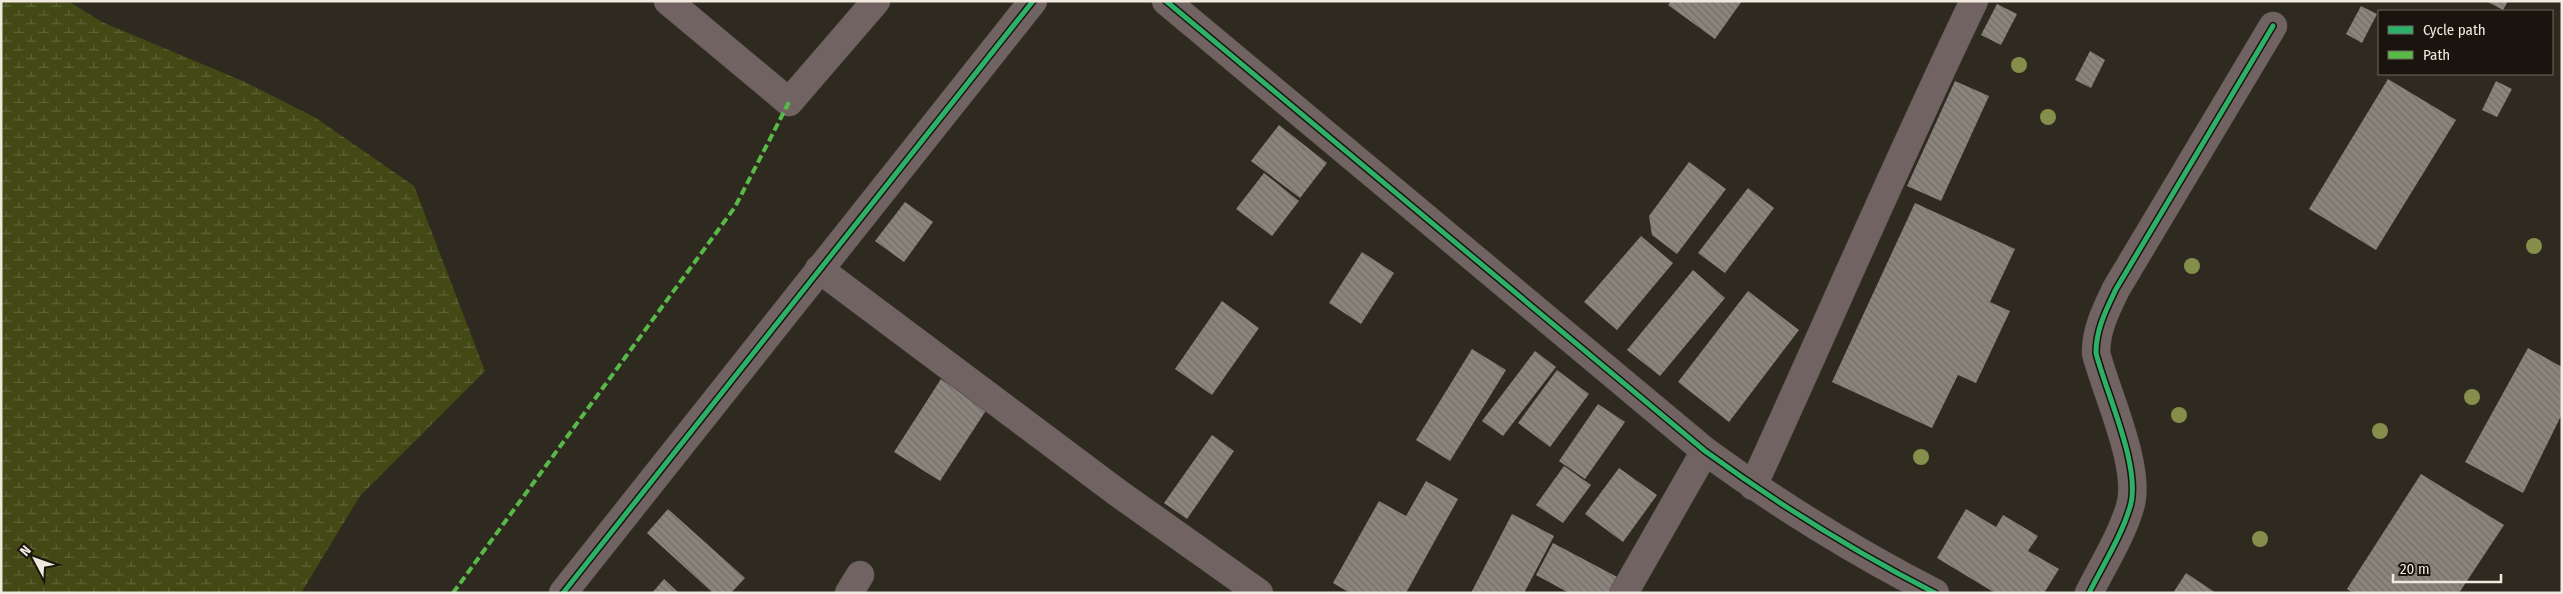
<svg xmlns="http://www.w3.org/2000/svg" width="2563" height="594" viewBox="0 0 2563 594" font-family="'Fira Sans Condensed',sans-serif">
<style>
.wetland{fill:url(#wetland-marsh)}
.building{fill:url(#building-back-hatch)}
.lines{fill:none;stroke-linecap:round;stroke-linejoin:round}
.street-casing{stroke:#4c4840;stroke-width:29}
.street{stroke:#726363;stroke-width:28}
.quiet{stroke:#58b947;stroke-width:4;stroke-dasharray:8 4;stroke-linecap:butt}
.cycleway-casing{stroke:#19140d;stroke-width:8}
.cycleway{stroke:#2db169;stroke-width:5}
.tree{fill:#858e4b}
</style>
<defs>
<pattern id="wetland-marsh" width="20" height="14" patternUnits="userSpaceOnUse" patternTransform="scale(1.25)"><rect width="20" height="14" fill="#424915"/><path d="M1 5h8M5 5V1M11 12h8M15 12V8" fill="none" stroke="#5e6337"/></pattern>
<pattern id="building-back-hatch" width="6" height="6" patternUnits="userSpaceOnUse" patternTransform="scale(1.25)"><rect width="6" height="6" fill="#8a847c"/><path d="M-1 5l2 2M0 0l6 6M5-1l2 2" fill="none" stroke="#736e68"/></pattern>
</defs>
<rect width="100%" height="100%" fill="#2f2a20"/>
<!-- wetland -->
<polygon class="wetland" points="1,1 68,1 102,22 245,82 316,118 414,186 485,371 360,496 301,593 1,593"/>
<!-- building -->
<g class="building">
<polygon points="1671,1 1742,1 1715,39 1668,5"/>
<polygon points="2486,1 2508,1 2503,10"/>
<polygon points="1997,4 2017,14 2001,45 1981,35"/>
<polygon points="2361,6 2377,14 2362,43 2346,34"/>
<polygon points="2090,51 2105,60 2091,88 2075,80"/>
<polygon points="2388,79 2456,120 2376,250 2309,209"/>
<polygon points="1955,81 1989,96 1941,201 1907,186"/>
<polygon points="2496,81 2512,89 2497,117 2482,110"/>
<polygon points="1279,125 1327,163 1300,198 1251,161"/>
<polygon points="1689,162 1726,189 1677,254 1652,235 1649,216"/>
<polygon points="1264,173 1299,201 1272,236 1236,209"/>
<polygon points="1748,188 1774,208 1725,273 1698,253"/>
<polygon points="905,202 933,222 904,262 875,241"/>
<polygon points="1915,203 2015,249 1990,302 2010,311 1976,383 1958,375 1932,428 1832,382"/>
<polygon points="1641,236 1673,263 1617,330 1584,302"/>
<polygon points="1362,252 1394,273 1361,324 1329,303"/>
<polygon points="1693,270 1725,298 1660,376 1627,350"/>
<polygon points="1748,291 1799,330 1729,422 1678,382"/>
<polygon points="1222,301 1259,328 1212,395 1175,369"/>
<polygon points="2528,348 2562,367 2562,414 2523,493 2465,462"/>
<polygon points="1472,349 1506,370 1450,461 1416,440"/>
<polygon points="1535,351 1556,367 1503,436 1482,421"/>
<polygon points="1557,370 1589,394 1550,447 1518,423"/>
<polygon points="941,379 987,409 940,481 894,452"/>
<polygon points="1598,404 1625,422 1585,479 1559,461"/>
<polygon points="1212,435 1234,451 1187,519 1164,503"/>
<polygon points="1564,466 1591,485 1563,523 1536,505"/>
<polygon points="1619,468 1657,495 1623,542 1585,514"/>
<polygon points="2421,474 2504,525 2459,593 2353,593 2347,589"/>
<polygon points="1426,481 1458,499 1406,593 1350,593 1333,583 1379,501 1406,516"/>
<polygon points="668,509 745,578 731,593 713,593 647,533"/>
<polygon points="1966,509 1996,527 2003,515 2038,536 2028,551 2059,569 2044,593 1995,593 1937,558"/>
<polygon points="1512,514 1554,536 1524,593 1471,593"/>
<polygon points="1553,543 1621,579 1613,593 1569,593 1536,575"/>
<polygon points="2186,573 2216,593 2173,593"/>
<polygon points="664,579 679,593 652,593"/>
</g>
<g class="lines">
<!-- street casing -->
<g class="street-casing">
<g id="street">
<polyline points="668,1 789,102 876,1"/>
<path d="M1166 1 1705 451C1778 504 1855 552 1935 593"/>
<polyline points="819,269 1118,493 1259,593"/>
<path d="M1753 486C1827 325 1897 161 1974 1"/>
<polyline points="563,593 1033,1"/>
<polyline points="849,593 860,575"/>
<polyline points="1624,593 1705,451"/>
<path d="M2089 593C2103 565 2121 537 2130 507 2142 468 2106 393 2096 353 2096 329 2106 310 2116 289L2273 26"/>
</g>
</g>
<!-- street -->
<use href="#street" class="street"/>
<!-- quiet -->
<polyline class="quiet" points="453,593 735,207 789,102"/>
<!-- cycleway casing -->
<g class="cycleway-casing">
<g id="cycleway">
<path d="M1166 1 1705 451C1778 504 1855 552 1935 593"/>
<polyline points="563,593 1033,1"/>
<path d="M2089 593C2103 565 2121 537 2130 507 2142 468 2106 393 2096 353 2096 329 2106 310 2116 289L2273 26"/>
</g>
</g>
<!-- cycleway -->
<use href="#cycleway" class="cycleway"/>
</g>
<!-- trees -->
<g class="tree">
<circle cx="2019" cy="65" r="8"/>
<circle cx="2048" cy="117" r="8"/>
<circle cx="2534" cy="246" r="8"/>
<circle cx="2192" cy="266" r="8"/>
<circle cx="2472" cy="397" r="8"/>
<circle cx="2179" cy="415" r="8"/>
<circle cx="2380" cy="431" r="8"/>
<circle cx="1921" cy="457" r="8"/>
<circle cx="2260" cy="539" r="8"/>
</g>
<!-- border -->
<rect width="2563" height="594" fill="none" stroke="#efe9de" stroke-width="5"/>
<!-- legend -->
<rect x="2378" y="10" width="175" height="65" fill="#19140d" stroke="#6f6961"/>
<rect x="2388" y="26" width="25" height="8" fill="#2db169" stroke="#6f6961"/>
<text x="2423" y="35" font-size="15" fill="#efe9de">Cycle path</text>
<rect x="2388" y="51" width="25" height="8" fill="#58b947" stroke="#6f6961"/>
<text x="2423" y="60" font-size="15" fill="#efe9de">Path</text>
<!-- north arrow -->
<g transform="translate(35 559) rotate(311)" stroke="#19140d" stroke-width="4" paint-order="stroke">
<path d="M0-4L9 19L0 12L-9 19Z" fill="#efe9de"/>
<text y="-8" font-size="14" font-weight="bold" text-anchor="middle" fill="#efe9de">N</text>
</g>
<!-- scale -->
<path d="M2393 574v8h108v-8" fill="none" stroke="#efe9de" stroke-width="2.5"/>
<text x="2400" y="574" font-size="15" fill="#efe9de" stroke="#19140d" stroke-width="4" paint-order="stroke">20 m</text>
</svg>
